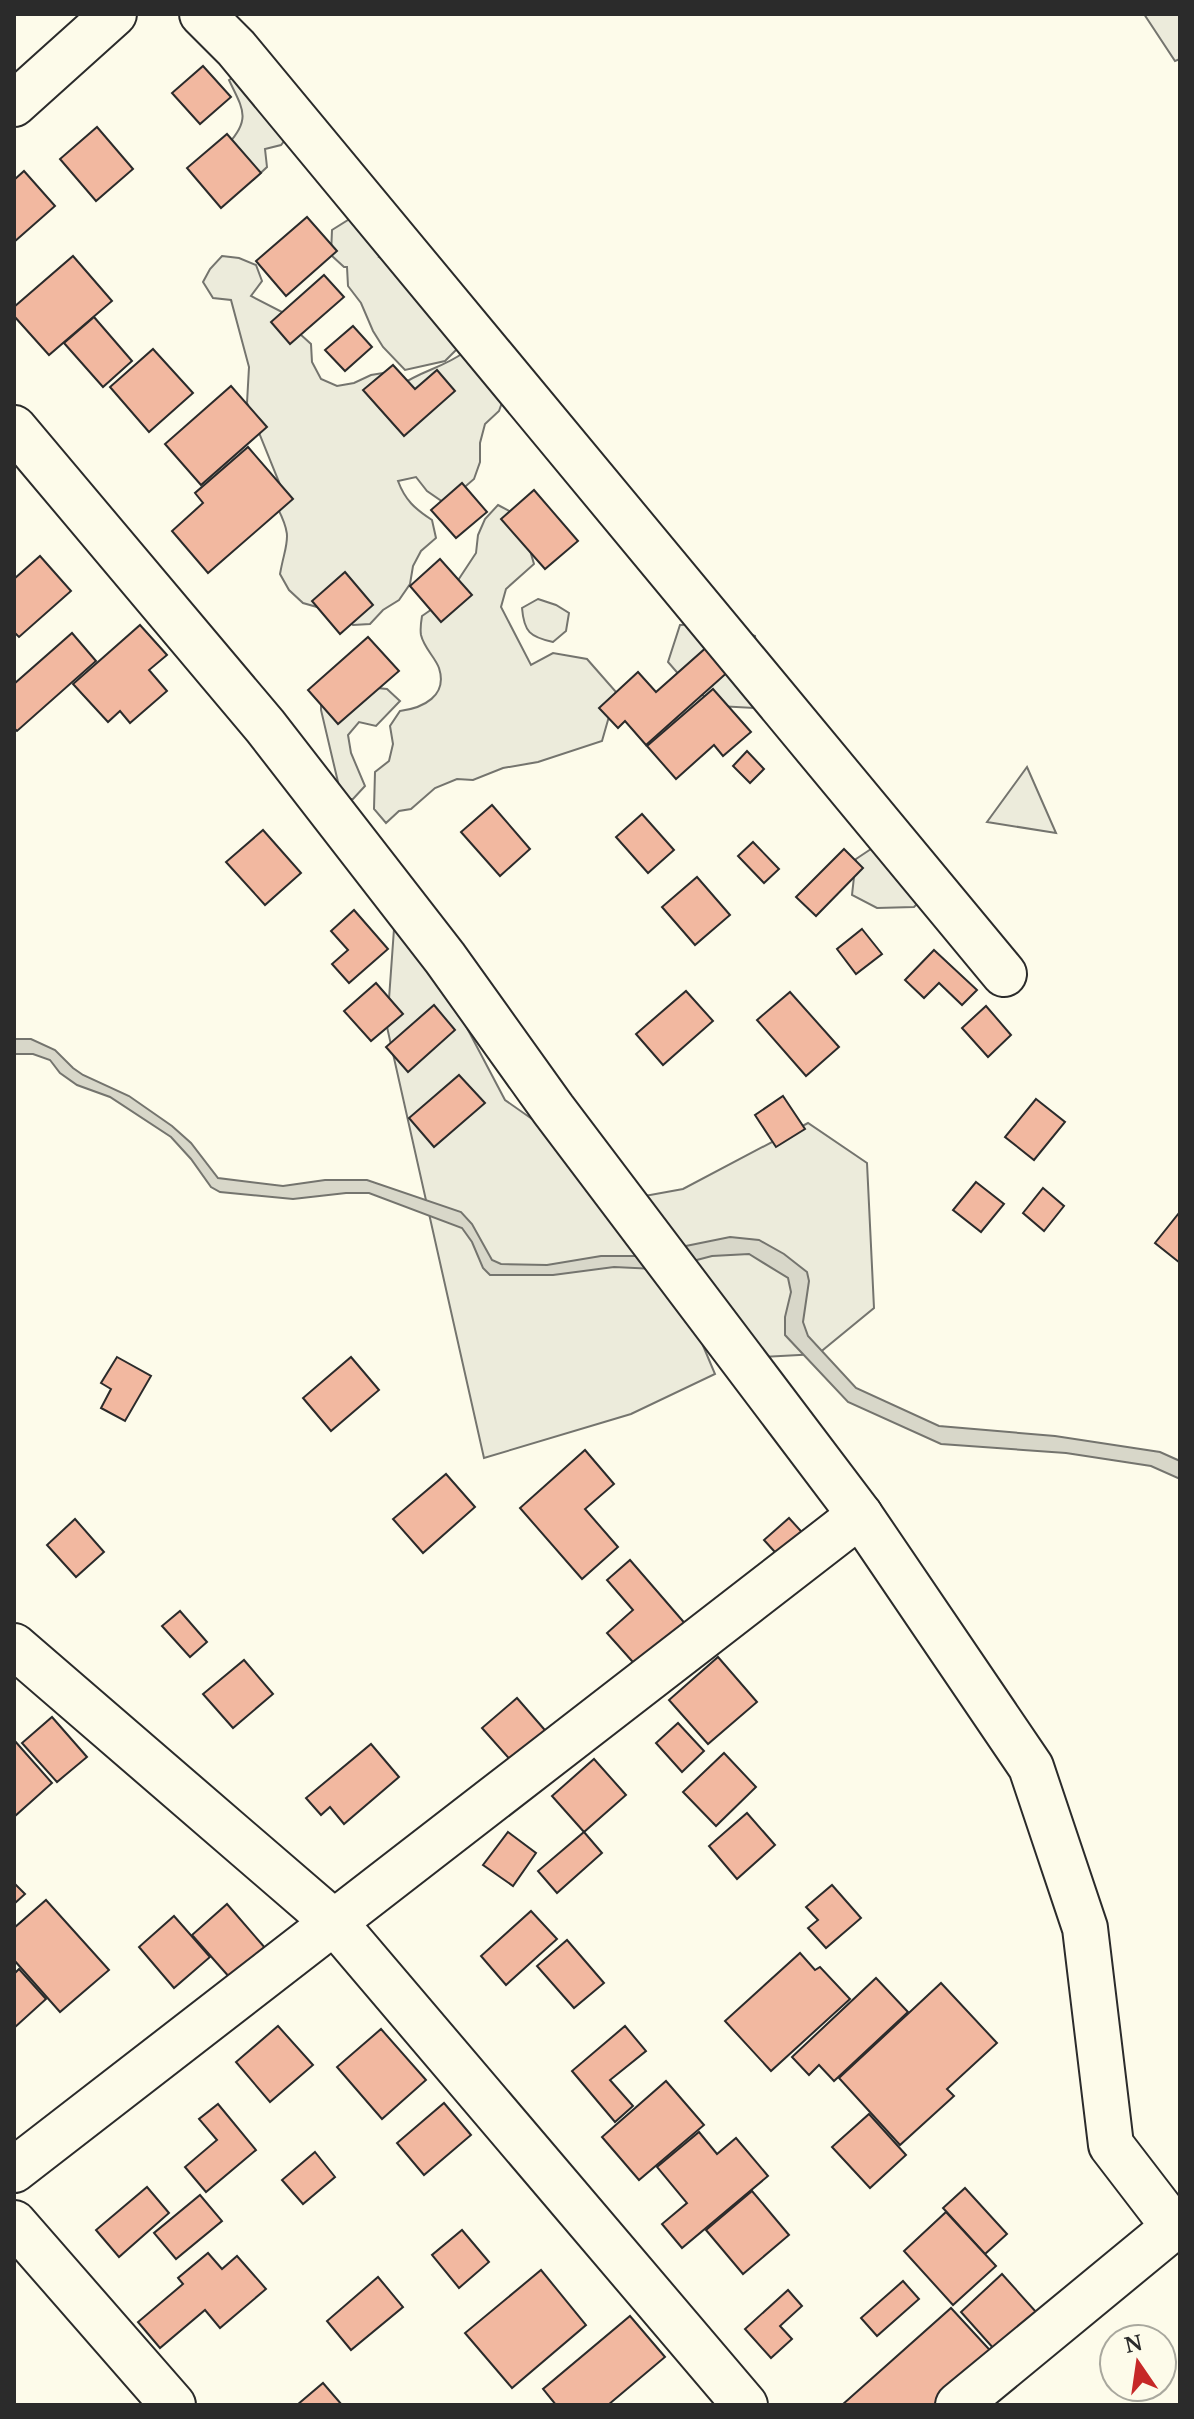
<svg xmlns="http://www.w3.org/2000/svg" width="1194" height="2419" viewBox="0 0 1194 2419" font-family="'Noto Serif',serif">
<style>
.green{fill:#ecebdb;stroke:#74746e;stroke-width:2}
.water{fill:#d8d7c9;stroke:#74746e;stroke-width:2}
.building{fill:#f2b8a0;stroke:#2b2b2b;stroke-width:2}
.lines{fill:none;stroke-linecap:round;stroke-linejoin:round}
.minor-casing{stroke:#2b2b2b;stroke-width:48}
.minor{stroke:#fdfbea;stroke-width:44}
</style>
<rect width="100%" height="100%" fill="#fdfbea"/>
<!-- green -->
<g class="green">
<polygon points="1144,14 1180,14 1180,59 1175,61"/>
<path d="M244 70 292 131 281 145 265 149 267 167 253 180 235 176 228 144C252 118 242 108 229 80Z"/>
<polygon points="348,220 367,220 390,244 379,257 417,276 472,334 445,361 405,370 383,347 373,331 361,303 348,286 347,267 344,267 331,255 332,230"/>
<path d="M222 256 239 258 256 265 262 281 251 296 284 313 289 324 311 344 312 362 321 379 337 386 354 383 371 375 389 372 401 385C421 371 444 367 463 353L505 394 499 411 485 424 480 443V462L474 479 459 492 443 502 427 491 416 477 398 481C405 500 415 509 432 520L436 538 421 551 413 566 410 584 399 600 383 610 370 624 353 625 338 613 303 603 289 590 280 574C286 540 294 539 276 505L281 487 247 403 249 367 231 300 213 298 203 282 210 269Z"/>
<path d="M498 505 513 513 529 547 534 564 506 589 501 607 531 665 553 653 587 659 616 692 602 741 538 762 503 768 473 780 457 779 435 788 411 809 399 811 386 823 374 809 375 772 389 761 393 744 390 726 400 711C423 708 448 696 439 668 435 657 424 648 421 635 420 629 421 622 422 616L445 600 476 553 478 535 485 519Z"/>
<path d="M538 599 556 605 569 613 566 631 553 642C530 637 524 632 522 608Z"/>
<polygon points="718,623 755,636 759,672 754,708 718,706 688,685 668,662 680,625"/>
<polygon points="367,687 387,689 400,701 376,726 359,722 348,735 351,753 365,786 353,799 342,799 321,710 321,691"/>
<polygon points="1027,767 1056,833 987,822"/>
<polygon points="886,839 939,882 914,907 877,908 852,895 856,859"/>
<polygon points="395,915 438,973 505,1100 569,1145 612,1202 683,1189 808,1123 867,1163 874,1308 818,1354 742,1358 688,1310 715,1374 631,1414 484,1458 387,1027"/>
</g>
<!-- water -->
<g class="water">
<polygon points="14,1039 31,1039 55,1050 73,1068 83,1075 129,1096 172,1126 191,1143 218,1178 283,1186 325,1180 367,1180 461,1212 472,1224 492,1260 501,1264 547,1265 601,1256 655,1256 655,1269 614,1267 553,1275 490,1275 483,1268 472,1242 462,1228 369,1193 346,1193 293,1199 220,1192 211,1187 191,1159 171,1137 110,1097 77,1085 60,1073 50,1060 33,1054 14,1054"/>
<polygon points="730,1237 759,1240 784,1254 807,1272 809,1281 803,1322 808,1336 856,1388 939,1426 1055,1436 1160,1452 1180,1461 1180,1479 1151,1466 1066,1453 941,1444 848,1402 785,1335 785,1317 791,1292 788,1278 749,1254 712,1256 685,1263 676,1248"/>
</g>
<!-- building -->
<g class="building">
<polygon points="203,66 231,97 200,124 172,93"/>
<polygon points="97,127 133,169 96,201 60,159"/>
<polygon points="227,134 261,173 221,208 187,168"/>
<polygon points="24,171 55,206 14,242 14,180"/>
<polygon points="307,217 337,251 286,296 256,261"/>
<polygon points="73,256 112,301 49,355 14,316 14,307"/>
<polygon points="324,275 344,297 290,344 271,322"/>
<polygon points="94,317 132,361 103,387 64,343"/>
<polygon points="353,326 372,347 345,371 325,350"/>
<polygon points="153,349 193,393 149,432 110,387"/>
<polygon points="393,365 415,389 437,370 455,391 404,436 363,390"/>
<polygon points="231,386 267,427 201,485 165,444"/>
<polygon points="248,447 293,499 208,573 172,531 203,503 195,493"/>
<polygon points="462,483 487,512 456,538 431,510"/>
<polygon points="534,490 578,541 545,569 501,519"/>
<polygon points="40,556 71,591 19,637 14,632 14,579"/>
<polygon points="440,559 472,595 441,622 410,586"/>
<polygon points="345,572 373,605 340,634 312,601"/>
<polygon points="140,625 167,655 149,670 167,691 130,723 120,711 108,722 73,684"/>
<polygon points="72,633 96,661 17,731 14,728 14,684"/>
<polygon points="368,637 399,671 338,724 308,690"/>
<polygon points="708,646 730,670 646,745 625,721 618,728 599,708 638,672 656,692"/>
<polygon points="713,689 751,732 723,756 714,745 676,779 647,746"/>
<polygon points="747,751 764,769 750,783 733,766"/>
<polygon points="492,805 530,849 500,876 461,832"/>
<polygon points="642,814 674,850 648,873 616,837"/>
<polygon points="263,830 301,873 265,905 226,862"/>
<polygon points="753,842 779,869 764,883 738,856"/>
<polygon points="844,849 863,868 816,916 796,897"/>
<polygon points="697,877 730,915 695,945 662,907"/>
<polygon points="354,910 388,949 349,983 332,964 348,950 331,931"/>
<polygon points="862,929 882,954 856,974 837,949"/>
<polygon points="934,950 977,990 962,1005 939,983 924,998 905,980"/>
<polygon points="376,983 403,1014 371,1041 344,1011"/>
<polygon points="686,991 713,1021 663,1065 636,1034"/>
<polygon points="790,992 839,1047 806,1076 757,1020"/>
<polygon points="434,1005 455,1030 408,1072 386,1047"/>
<polygon points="986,1006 1011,1035 988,1057 962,1028"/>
<polygon points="459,1075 485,1103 434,1147 409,1118"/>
<polygon points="783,1096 805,1129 776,1147 755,1115"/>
<polygon points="1036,1099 1065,1122 1034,1160 1005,1137"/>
<polygon points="976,1182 1004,1204 981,1232 953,1210"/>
<polygon points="1043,1188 1064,1206 1044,1231 1023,1213"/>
<polygon points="1179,1213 1180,1214 1180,1263 1155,1243"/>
<polygon points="117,1357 151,1376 125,1421 101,1408 111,1389 101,1383"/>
<polygon points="351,1357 379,1390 331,1431 303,1398"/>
<polygon points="585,1450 614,1484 585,1509 618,1547 582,1579 520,1508"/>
<polygon points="446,1474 475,1507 423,1553 393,1519"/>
<polygon points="789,1518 809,1540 784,1562 764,1540"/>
<polygon points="75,1519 104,1552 76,1577 47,1545"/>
<polygon points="630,1560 688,1627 640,1670 607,1633 633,1610 607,1580"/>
<polygon points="180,1611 207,1642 190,1657 162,1626"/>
<polygon points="718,1657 757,1702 708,1744 669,1700"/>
<polygon points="244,1660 273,1694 233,1728 203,1694"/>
<polygon points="517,1698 557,1744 523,1774 482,1728"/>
<polygon points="52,1717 87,1757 57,1782 22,1743"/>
<polygon points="678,1723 704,1751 682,1772 656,1743"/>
<polygon points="14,1740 52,1783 15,1816 14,1815"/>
<polygon points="371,1744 399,1777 344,1824 330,1807 321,1815 306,1798"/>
<polygon points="724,1753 756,1787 716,1826 683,1792"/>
<polygon points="594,1759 626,1795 584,1832 552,1796"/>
<polygon points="747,1813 775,1845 737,1879 709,1846"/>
<polygon points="508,1832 536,1853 513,1886 483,1865"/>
<polygon points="584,1832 602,1853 557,1893 538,1871"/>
<polygon points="14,1883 25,1894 14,1904"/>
<polygon points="832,1885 861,1918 826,1948 808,1928 818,1920 806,1907"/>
<polygon points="46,1900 109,1970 60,2012 14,1960 14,1928"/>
<polygon points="227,1904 266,1949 231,1979 192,1935"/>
<polygon points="531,1911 557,1939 506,1985 481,1956"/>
<polygon points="174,1916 210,1957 174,1988 139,1947"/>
<polygon points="567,1940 604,1983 574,2008 537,1966"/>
<polygon points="800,1953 815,1970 820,1967 850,1999 771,2071 725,2021"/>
<polygon points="19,1969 46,1999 14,2028 14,1974"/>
<polygon points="876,1978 908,2012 834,2081 819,2065 809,2075 792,2057"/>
<polygon points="941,1983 997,2043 947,2089 954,2096 900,2145 839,2078"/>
<polygon points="278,2026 313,2065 270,2102 236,2062"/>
<polygon points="625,2026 646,2051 610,2080 633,2106 615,2122 572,2071"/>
<polygon points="381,2029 426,2080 382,2119 337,2067"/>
<polygon points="666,2081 704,2125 639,2180 602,2137"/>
<polygon points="444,2103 471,2135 424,2175 397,2143"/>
<polygon points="218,2104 256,2150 206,2192 185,2167 217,2140 199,2119"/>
<polygon points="869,2114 906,2155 870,2188 832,2147"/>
<polygon points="699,2132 717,2154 736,2138 768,2176 682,2248 662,2224 687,2203 657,2167"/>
<polygon points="315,2152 335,2177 303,2204 282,2180"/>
<polygon points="147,2187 169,2213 119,2257 96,2230"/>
<polygon points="965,2188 1007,2234 985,2254 943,2208"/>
<polygon points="752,2191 789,2235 743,2274 706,2230"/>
<polygon points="200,2195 222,2221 176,2259 154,2233"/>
<polygon points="946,2212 996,2266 953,2305 904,2251"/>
<polygon points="462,2230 489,2262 459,2288 432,2255"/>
<polygon points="208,2253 222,2269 237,2256 266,2289 220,2328 205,2310 160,2348 138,2322 183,2284 178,2278"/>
<polygon points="541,2270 586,2325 512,2388 465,2333"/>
<polygon points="1002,2274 1045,2322 1003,2359 961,2312"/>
<polygon points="378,2277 403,2307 351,2350 327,2321"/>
<polygon points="903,2281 919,2299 877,2336 861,2318"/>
<polygon points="788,2290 802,2306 780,2326 792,2339 771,2358 745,2329"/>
<polygon points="951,2308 998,2359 946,2405 842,2405"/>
<polygon points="630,2316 665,2357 608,2405 556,2405 543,2389"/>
<polygon points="323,2383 342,2405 297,2405"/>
</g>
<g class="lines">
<!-- minor casing -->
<g class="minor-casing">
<g id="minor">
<polyline points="202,14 236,48 1004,974"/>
<polyline points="14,104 114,14"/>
<polyline points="14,428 265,726 445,958 553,1109 860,1515 1031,1767 1085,1928 1111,2145 1174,2227"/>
<polyline points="14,1646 335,1923 745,2405"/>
<polyline points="14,2170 860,1515"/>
<polyline points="14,2223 173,2405"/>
<polyline points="958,2405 1180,2222"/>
</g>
</g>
<!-- minor -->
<use href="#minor" class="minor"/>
</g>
<!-- border -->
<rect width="1194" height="2419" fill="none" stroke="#2b2b2b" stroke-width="32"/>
<!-- north arrow -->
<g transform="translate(1138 2363) rotate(347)"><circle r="38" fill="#fdfbea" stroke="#a9a89e" stroke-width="2"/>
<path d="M0-6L14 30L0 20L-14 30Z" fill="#c62828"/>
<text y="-12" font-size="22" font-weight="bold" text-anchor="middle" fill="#2b2b2b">N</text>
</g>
</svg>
